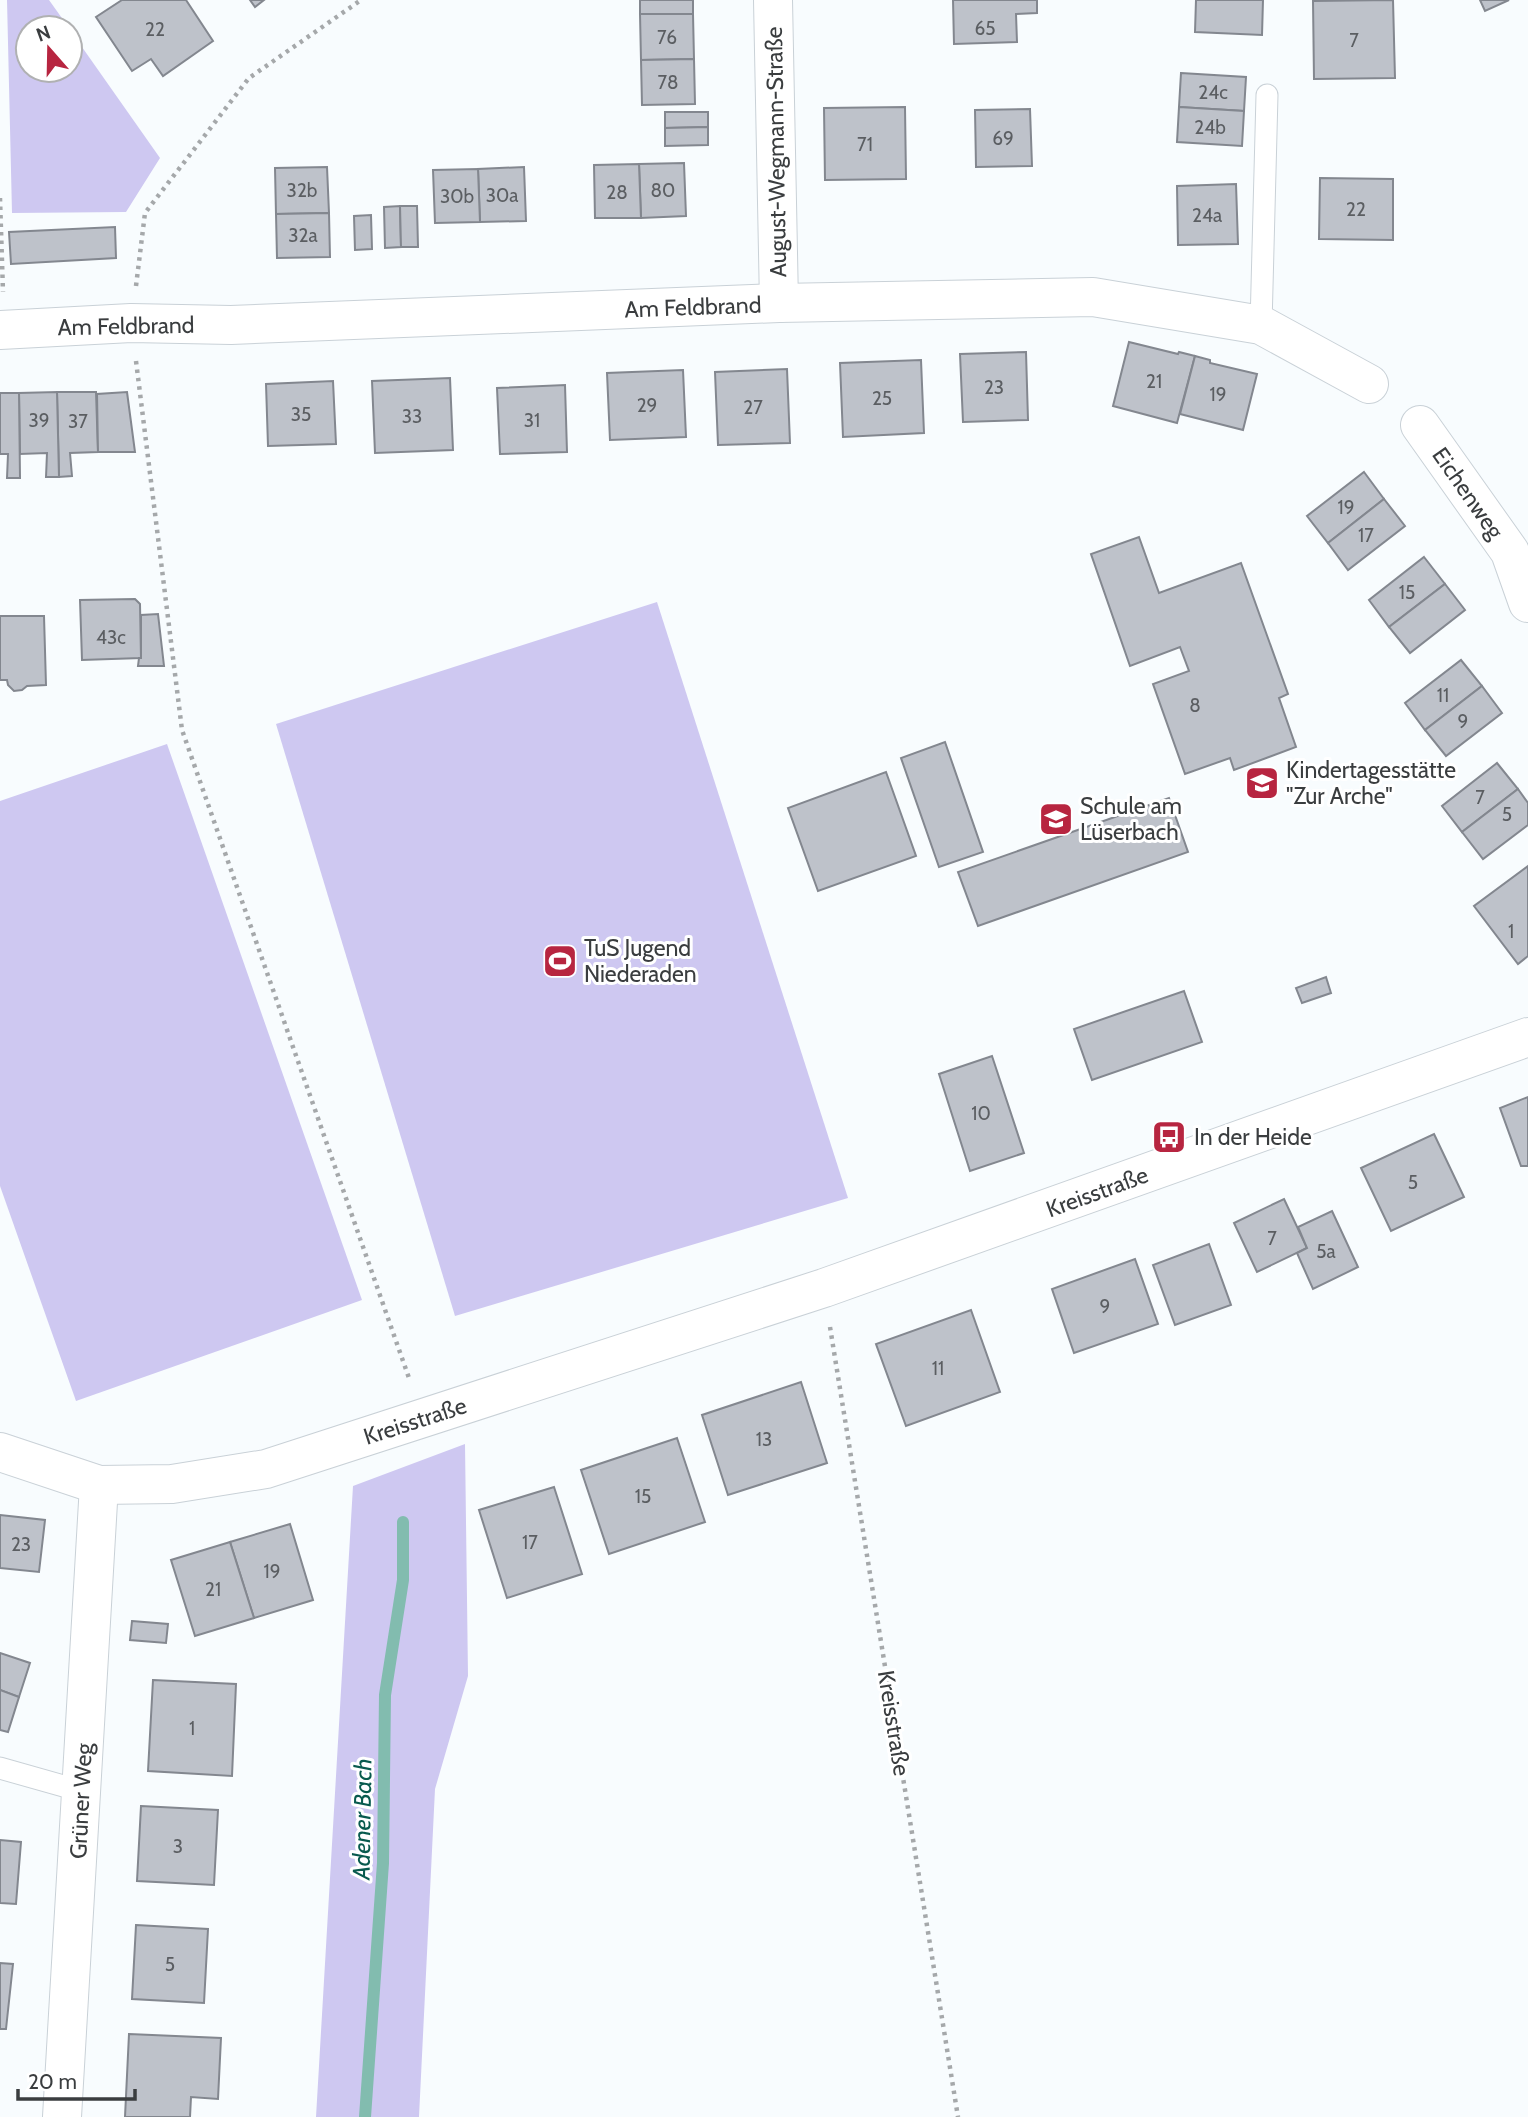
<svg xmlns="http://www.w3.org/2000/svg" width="1528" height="2117" viewBox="0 0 1528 2117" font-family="Cabin,sans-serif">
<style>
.green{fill:#cec8f1}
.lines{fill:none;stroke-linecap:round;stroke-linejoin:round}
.stream{stroke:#82bcaf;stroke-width:12}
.building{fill:#bec2ca;stroke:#83878f;stroke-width:2}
.lane-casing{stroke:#c9d1d7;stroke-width:23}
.street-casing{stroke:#c9d1d7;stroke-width:40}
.path{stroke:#a5a8aa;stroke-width:4.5;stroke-dasharray:3.5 5;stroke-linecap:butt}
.lane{stroke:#fff;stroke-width:21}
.street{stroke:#fff;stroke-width:38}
.labels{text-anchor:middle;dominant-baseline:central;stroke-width:6;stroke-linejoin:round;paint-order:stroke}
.number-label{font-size:19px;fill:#5b5e62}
.street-label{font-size:23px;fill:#3a3d3f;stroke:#fff}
.poi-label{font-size:23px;fill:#3a3d3f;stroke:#fff;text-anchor:start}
.water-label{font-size:24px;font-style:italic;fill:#085a4e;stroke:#fff}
</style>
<rect width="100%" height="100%" fill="#f8fcfe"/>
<!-- green -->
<g class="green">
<polygon points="7,0 49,0 69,28 28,28 28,70 70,70 70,30 160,158 126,212 12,213"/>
<polygon points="657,602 848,1198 455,1316 276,724"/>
<polygon points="167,744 362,1300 76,1401 0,1186 0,801"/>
<polygon points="465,1444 468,1676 435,1789 419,2117 316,2117 353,1486"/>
</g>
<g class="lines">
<!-- stream -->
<polyline class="stream" points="365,2117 383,1863 385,1695 403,1580 403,1522"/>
</g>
<!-- building -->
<g class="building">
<polygon points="122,0 186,0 213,41 163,76 151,59 132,71 96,17"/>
<polygon points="250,0 264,0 255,7"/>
<rect x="640" y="0" width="53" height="14"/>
<polygon points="953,0 1037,0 1037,13 1016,14 1017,42 954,44"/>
<polygon points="1196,0 1263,0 1262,35 1195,32"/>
<polygon points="1393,0 1395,78 1314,79 1313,1"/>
<polygon points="1480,0 1509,0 1485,11"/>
<polygon points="640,14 693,14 694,59 641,60"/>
<polygon points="694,59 695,104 642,105 641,60"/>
<polygon points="1181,73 1246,77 1244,111 1179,107"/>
<polygon points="905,107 906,179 825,180 824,108"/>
<polygon points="1179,107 1244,111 1242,146 1177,142"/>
<polygon points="1030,109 1032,166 976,167 975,110"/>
<polygon points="665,112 708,112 708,127 665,128"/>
<polygon points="708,127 708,145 665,146 665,128"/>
<polygon points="684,163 686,216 641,218 639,164"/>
<polygon points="639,164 641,218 595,218 594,165"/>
<polygon points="327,167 329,213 276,214 275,168"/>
<polygon points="524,167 526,221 480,222 478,169"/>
<polygon points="478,169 480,222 435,223 433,170"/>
<polygon points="1320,178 1393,179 1393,240 1319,239"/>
<polygon points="1236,184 1238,244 1178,245 1177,186"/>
<polygon points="400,206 401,247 385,248 384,207"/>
<polygon points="400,206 417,206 418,247 401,247"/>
<polygon points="329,213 330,257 277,258 276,214"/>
<polygon points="371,215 372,249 355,250 354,216"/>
<polygon points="115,227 116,258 11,264 9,232"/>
<polygon points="1129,342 1178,354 1179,352 1195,356 1177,423 1113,406"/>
<polygon points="1026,352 1028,420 963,422 960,354"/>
<polygon points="1195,356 1210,360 1210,363 1257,374 1243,430 1180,414"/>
<polygon points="921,360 924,433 843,437 840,363"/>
<polygon points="787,369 790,443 718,445 715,372"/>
<polygon points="683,370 686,437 610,440 607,373"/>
<polygon points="450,378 453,450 375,453 372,381"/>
<polygon points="333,381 336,444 268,446 266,384"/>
<polygon points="565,385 567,452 500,454 497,388"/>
<polygon points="57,392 96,392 98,452 70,453 72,476 59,477"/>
<polygon points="57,392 59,477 46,477 47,453 20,454 19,393"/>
<polygon points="127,392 135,452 98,452 97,394"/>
<polygon points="0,393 19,393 20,478 7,478 8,454 0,454"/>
<polygon points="1364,472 1384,499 1328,543 1307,516"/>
<polygon points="1384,499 1405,526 1348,570 1328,543"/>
<polygon points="1139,537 1159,593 1241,563 1288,694 1279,698 1296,747 1234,770 1230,758 1185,774 1153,684 1189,671 1180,647 1130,666 1091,554"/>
<polygon points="1424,557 1445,584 1389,627 1369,600"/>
<polygon points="1445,584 1465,610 1410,653 1389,627"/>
<polygon points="135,599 140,604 141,658 82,660 80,600"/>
<polygon points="158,614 164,666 138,666 139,658 141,658 141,615"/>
<polygon points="0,616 44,616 46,685 27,686 22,690 14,691 8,685 7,680 0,680"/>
<polygon points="1461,660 1482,686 1425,730 1405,703"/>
<polygon points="1482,686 1502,713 1446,756 1425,730"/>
<polygon points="945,742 983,852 939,867 901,758"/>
<polygon points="1497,763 1518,789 1462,832 1442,806"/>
<polygon points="886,772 916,856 818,891 788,808"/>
<polygon points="1518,789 1528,803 1528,825 1483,859 1462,832"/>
<polygon points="1169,798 1188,852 978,926 958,872"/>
<polygon points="1528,866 1528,956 1518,964 1474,906"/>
<polygon points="1326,977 1331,993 1302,1003 1296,988"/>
<polygon points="1184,991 1202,1042 1092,1080 1074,1029"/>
<polygon points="992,1056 1024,1153 970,1171 939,1074"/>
<polygon points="1528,1097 1528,1166 1521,1166 1500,1108"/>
<polygon points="1434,1134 1464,1197 1391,1231 1361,1168"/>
<polygon points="1284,1199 1307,1248 1257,1272 1234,1223"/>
<polygon points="1332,1211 1358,1267 1313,1289 1297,1253 1307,1248 1298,1227"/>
<polygon points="1209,1244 1231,1305 1175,1325 1153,1265"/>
<polygon points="1135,1259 1158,1324 1074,1353 1052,1289"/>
<polygon points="971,1310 1000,1392 906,1426 876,1344"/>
<polygon points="801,1382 827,1463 728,1495 702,1415"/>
<polygon points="677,1438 705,1522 609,1554 581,1470"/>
<polygon points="554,1487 582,1574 507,1598 479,1510"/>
<polygon points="0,1515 45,1520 39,1572 0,1568"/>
<polygon points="290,1524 313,1600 254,1618 230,1542"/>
<polygon points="230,1542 254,1618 195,1636 171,1560"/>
<polygon points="132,1621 168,1624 166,1643 130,1640"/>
<polygon points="0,1653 30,1663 19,1697 0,1690"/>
<polygon points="153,1680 236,1684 232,1776 148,1771"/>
<polygon points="0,1690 19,1697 8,1732 0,1730"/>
<polygon points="141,1806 218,1810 214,1885 137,1881"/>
<polygon points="0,1840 21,1842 16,1904 0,1903"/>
<polygon points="136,1925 208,1929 204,2003 132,1999"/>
<polygon points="0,1963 13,1964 6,2029 0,2029"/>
<polygon points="129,2034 221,2038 218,2099 191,2097 190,2117 125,2117"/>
</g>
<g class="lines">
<!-- lane casing -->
<g class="lane-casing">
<g id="lane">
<polyline points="1261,325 1267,95"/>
<polyline points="0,1768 81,1791"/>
</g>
</g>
<!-- street casing -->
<g class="street-casing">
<g id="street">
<polyline points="773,0 779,303"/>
<polyline points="0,330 131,323 231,325 779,303 1093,297 1261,325 1369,384"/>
<polyline points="1420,425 1510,552 1528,603"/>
<polyline points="0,1452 99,1485 172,1484 266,1469 824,1288 1528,1037"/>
<polyline points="62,2117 99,1485"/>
</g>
</g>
<!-- path -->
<g class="path">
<polyline points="0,198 3,292"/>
<polyline points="136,286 145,213 249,78 361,0"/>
<polyline points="136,361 182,730 410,1381"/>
<polyline points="830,1327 958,2117"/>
</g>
<!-- lane -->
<use href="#lane" class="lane"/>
<!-- street -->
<use href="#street" class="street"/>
</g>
<!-- icons -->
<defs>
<g id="school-square" transform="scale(1.75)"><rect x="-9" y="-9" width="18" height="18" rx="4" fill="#b72540" stroke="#fff"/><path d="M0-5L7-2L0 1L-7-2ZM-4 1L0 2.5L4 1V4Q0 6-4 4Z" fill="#fff"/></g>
<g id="stadium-square" transform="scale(1.75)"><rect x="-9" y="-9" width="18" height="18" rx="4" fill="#b72540" stroke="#fff"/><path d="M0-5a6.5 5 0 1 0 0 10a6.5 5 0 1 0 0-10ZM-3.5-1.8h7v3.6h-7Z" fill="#fff"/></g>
<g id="bus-square" transform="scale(1.75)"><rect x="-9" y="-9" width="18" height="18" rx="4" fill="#b72540" stroke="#fff"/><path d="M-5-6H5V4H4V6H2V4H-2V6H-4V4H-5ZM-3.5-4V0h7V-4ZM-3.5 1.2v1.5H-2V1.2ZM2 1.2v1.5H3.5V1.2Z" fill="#fff"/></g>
</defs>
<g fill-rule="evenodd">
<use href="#school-square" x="1262" y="783"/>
<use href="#school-square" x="1056" y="819"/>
<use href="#stadium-square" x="560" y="961"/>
<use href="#bus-square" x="1169" y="1137"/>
</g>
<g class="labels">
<!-- number labels -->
<g class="number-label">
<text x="985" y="28">65</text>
<text x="155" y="29">22</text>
<text x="667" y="37">76</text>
<text x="1354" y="40">7</text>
<text x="668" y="82">78</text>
<text x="1213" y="92">24c</text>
<text x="1210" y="127">24b</text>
<text x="1003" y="138">69</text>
<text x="865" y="144">71</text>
<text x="302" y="190">32b</text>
<text x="663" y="190">80</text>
<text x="617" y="192">28</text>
<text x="502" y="195">30a</text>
<text x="457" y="196">30b</text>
<text x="1356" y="209">22</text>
<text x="1207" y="215">24a</text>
<text x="303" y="235">32a</text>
<text x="1154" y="381">21</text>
<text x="994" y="387">23</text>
<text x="1218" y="394">19</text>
<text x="882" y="398">25</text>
<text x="647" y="405">29</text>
<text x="753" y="407">27</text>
<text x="301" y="414">35</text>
<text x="412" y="416">33</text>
<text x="39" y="420">39</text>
<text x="532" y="420">31</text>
<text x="78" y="421">37</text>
<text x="1346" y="507">19</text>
<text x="1366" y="535">17</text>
<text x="1407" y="592">15</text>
<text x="111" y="637">43c</text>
<text x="1443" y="695">11</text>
<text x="1195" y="705">8</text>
<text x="1463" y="721">9</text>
<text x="1480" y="797">7</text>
<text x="1507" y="814">5</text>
<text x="1511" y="931">1</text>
<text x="981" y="1113">10</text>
<text x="1413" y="1182">5</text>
<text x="1272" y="1238">7</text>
<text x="1326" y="1251">5a</text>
<text x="1105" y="1306">9</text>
<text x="938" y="1368">11</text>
<text x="764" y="1439">13</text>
<text x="643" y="1496">15</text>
<text x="530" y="1542">17</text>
<text x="21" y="1544">23</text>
<text x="272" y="1571">19</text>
<text x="213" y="1589">21</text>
<text x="192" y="1728">1</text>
<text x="178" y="1846">3</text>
<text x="170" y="1964">5</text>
</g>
<!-- street labels -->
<g class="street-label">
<text transform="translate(776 152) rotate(-91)">August-Wegmann-Straße</text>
<text transform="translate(693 307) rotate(-2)">Am Feldbrand</text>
<text transform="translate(126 326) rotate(-1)">Am Feldbrand</text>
<text transform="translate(1468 493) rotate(55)">Eichenweg</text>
<text transform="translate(1097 1192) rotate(-20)">Kreisstraße</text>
<text transform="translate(415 1421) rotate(-18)">Kreisstraße</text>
<text transform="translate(894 1723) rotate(81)">Kreisstraße</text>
<text transform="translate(81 1801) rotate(-87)">Grüner Weg</text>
</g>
<!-- poi labels -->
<g class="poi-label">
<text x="1286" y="770">Kindertagesstätte<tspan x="1286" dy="26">"Zur Arche"</tspan></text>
<text x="1080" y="806">Schule am<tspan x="1080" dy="26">Lüserbach</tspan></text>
<text x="584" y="948">TuS Jugend<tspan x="584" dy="26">Niederaden</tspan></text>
<text x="1194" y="1137">In der Heide</text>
</g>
<!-- water labels -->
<g class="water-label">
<text transform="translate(362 1819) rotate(-89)">Adener Bach</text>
</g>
</g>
<!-- north arrow -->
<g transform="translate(49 49) rotate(340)"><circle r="33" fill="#ffffff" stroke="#b0b1b2" stroke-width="2"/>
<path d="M0-5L12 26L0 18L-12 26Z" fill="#b72540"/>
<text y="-10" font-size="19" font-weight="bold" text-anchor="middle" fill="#3a3d3f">N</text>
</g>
<!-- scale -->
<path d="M18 2089v10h117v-10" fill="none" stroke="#3a3d3f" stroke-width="3.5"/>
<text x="28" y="2089" font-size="21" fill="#3a3d3f" stroke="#ffffff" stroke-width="5" paint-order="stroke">20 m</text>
</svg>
